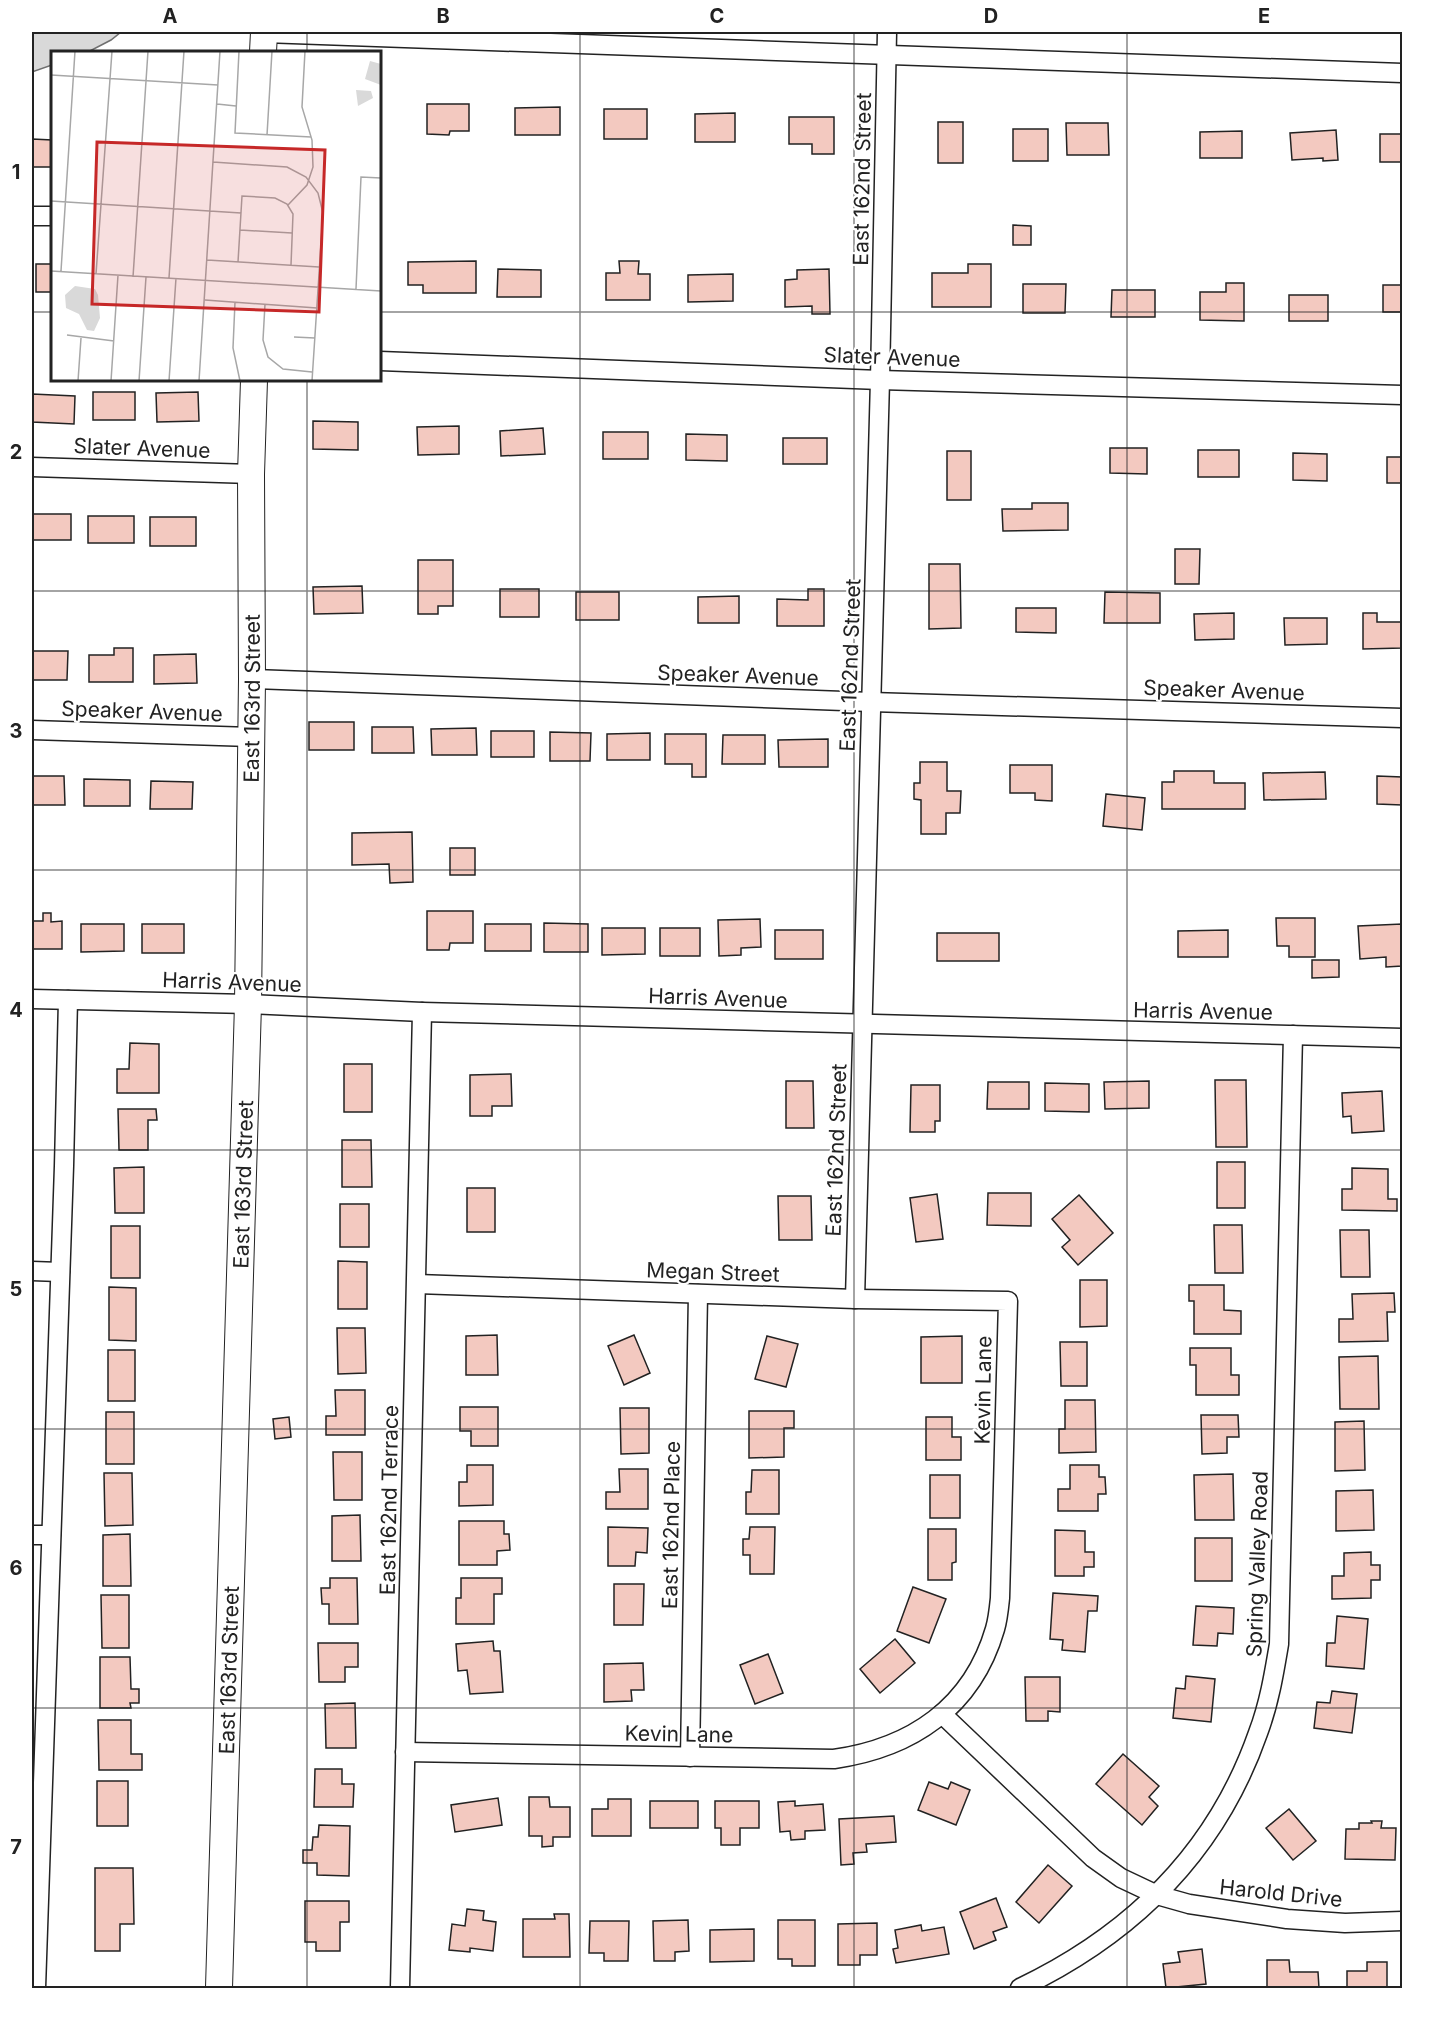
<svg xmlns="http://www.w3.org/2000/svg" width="1434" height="2020" viewBox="0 0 1434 2020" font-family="Inter,sans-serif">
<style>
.water{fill:#d9d9d9;stroke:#6f6f6f;stroke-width:1.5}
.building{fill:#f3c9c0;stroke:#222;stroke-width:1.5}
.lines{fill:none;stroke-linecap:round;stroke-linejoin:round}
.street-casing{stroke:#222;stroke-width:21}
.secondary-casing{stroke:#222;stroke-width:28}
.street{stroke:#fff;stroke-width:18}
.secondary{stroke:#fff;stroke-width:26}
.grid{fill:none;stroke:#222;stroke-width:1.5;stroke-opacity:0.55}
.labels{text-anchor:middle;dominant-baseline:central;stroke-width:4.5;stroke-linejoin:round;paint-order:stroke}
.street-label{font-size:21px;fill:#222;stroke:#fff}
.inset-road{fill:none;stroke:#a7a7a7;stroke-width:1.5}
.view{fill:#c62828;fill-opacity:0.15;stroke:#c62828;stroke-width:3}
.inset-edge{fill:none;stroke:#222;stroke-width:3}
.neatline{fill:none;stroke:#222;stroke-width:2}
.grid-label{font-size:20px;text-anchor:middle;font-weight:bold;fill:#222}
</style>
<rect width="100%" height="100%" fill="#fff"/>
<!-- water -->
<polygon class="water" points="32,32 121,32 111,40 88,52 52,52 52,65 32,72"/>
<!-- building -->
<g class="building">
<polygon points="427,104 469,104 469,131 450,131 449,135 427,134"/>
<polygon points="560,107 560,135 515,135 515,108"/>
<rect x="604" y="109" width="43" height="30"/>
<polygon points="735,113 735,142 695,142 695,114"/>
<polygon points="789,117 834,117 834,154 812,154 812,144 789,144"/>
<rect x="938" y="122" width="25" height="41"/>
<polygon points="1066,123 1108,123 1109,155 1067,155"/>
<rect x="1013" y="129" width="35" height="32"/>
<polygon points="1336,130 1338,160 1323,161 1323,158 1292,160 1290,133"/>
<polygon points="1242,131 1242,158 1200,158 1200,132"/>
<rect x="1380" y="134" width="22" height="28"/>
<polygon points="32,139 52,140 52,167 32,167"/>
<polygon points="1013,225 1031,226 1031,245 1013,245"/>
<polygon points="476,261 476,293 423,293 423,285 408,285 408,262"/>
<polygon points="619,261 639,261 638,274 650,274 650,300 606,300 606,273 620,273"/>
<rect x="36" y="264" width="16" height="28"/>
<polygon points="968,264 991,264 991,307 932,307 932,273 968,273"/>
<polygon points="498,269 541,270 541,297 497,297"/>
<polygon points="829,269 830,314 812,314 812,306 785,307 785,280 797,279 797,270"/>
<polygon points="733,274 733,301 688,302 688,275"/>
<polygon points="1226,283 1244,283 1244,321 1200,320 1200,292 1226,292"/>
<polygon points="1023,284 1066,284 1065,313 1023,313"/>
<rect x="1383" y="285" width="19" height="27"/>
<polygon points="1112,290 1155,290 1155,317 1111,317"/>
<rect x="1289" y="295" width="39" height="26"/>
<rect x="93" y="392" width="42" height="28"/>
<polygon points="198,392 199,421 157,422 156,393"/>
<polygon points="32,394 75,396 74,424 32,422"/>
<polygon points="313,421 358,422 358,450 313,449"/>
<polygon points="459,426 459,454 418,455 417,427"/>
<polygon points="543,428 545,454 501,456 500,431"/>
<rect x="603" y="432" width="45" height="27"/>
<polygon points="686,434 727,435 727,461 686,460"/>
<rect x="783" y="438" width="44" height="26"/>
<polygon points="1110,448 1147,448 1147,474 1110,473"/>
<rect x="1198" y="450" width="41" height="27"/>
<rect x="947" y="451" width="24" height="49"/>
<polygon points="1293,453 1327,454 1327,481 1293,480"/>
<rect x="1387" y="457" width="15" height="26"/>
<polygon points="1032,503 1068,503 1068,530 1003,531 1002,509 1032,509"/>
<rect x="32" y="514" width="39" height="26"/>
<rect x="88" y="516" width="46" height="27"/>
<rect x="150" y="517" width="46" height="29"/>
<polygon points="1175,549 1200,549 1199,584 1175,584"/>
<polygon points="418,560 453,560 453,606 438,606 438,614 418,614"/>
<polygon points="929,564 960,564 961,628 929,629"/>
<polygon points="362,586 363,613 314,614 313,587"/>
<rect x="500" y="589" width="39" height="28"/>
<polygon points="808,589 824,589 824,626 777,626 777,599 808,600"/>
<rect x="576" y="592" width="43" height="28"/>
<polygon points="1105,592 1160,593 1160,623 1104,623"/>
<polygon points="739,596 739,623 698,623 698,597"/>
<polygon points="1016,608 1056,608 1056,633 1016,632"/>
<polygon points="1234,613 1234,639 1195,640 1194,614"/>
<polygon points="1363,613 1377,613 1377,622 1402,622 1402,648 1363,649"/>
<polygon points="1284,618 1327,618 1327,644 1285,645"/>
<polygon points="114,648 133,648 133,682 89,682 89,655 114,655"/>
<polygon points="32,651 68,651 67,680 32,680"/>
<polygon points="196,654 197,683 154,684 154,655"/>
<rect x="309" y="722" width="45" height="28"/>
<polygon points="372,727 413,727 414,753 372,753"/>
<polygon points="476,728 477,755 432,755 431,729"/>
<rect x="491" y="731" width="43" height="26"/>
<polygon points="550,732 591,733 590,761 550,761"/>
<polygon points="650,733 650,760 607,760 607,734"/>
<polygon points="665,734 706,734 706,777 692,777 692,764 665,764"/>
<polygon points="723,735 765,735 765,764 722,764"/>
<polygon points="828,739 828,767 779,767 778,740"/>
<polygon points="920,762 947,762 947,791 961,791 960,813 946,813 946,834 921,834 921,800 914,799 914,783 920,783"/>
<polygon points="1010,765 1052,765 1052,801 1035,800 1035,793 1010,793"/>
<polygon points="1174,771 1214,771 1214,783 1245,783 1245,809 1162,809 1162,782 1174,782"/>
<polygon points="1325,772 1326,799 1264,800 1263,773"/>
<polygon points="32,776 64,776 65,805 32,805"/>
<polygon points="1377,776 1402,777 1402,805 1377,804"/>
<polygon points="84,779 130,780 130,806 84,806"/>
<polygon points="151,781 193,782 192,809 150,809"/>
<polygon points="1106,794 1145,798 1142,830 1103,826"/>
<polygon points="412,832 413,882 390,883 389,864 352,865 352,833"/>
<rect x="450" y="848" width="25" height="27"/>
<polygon points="427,911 473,911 473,943 450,943 449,950 427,950"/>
<polygon points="43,913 51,913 51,922 62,921 62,949 32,949 32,921 43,921"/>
<polygon points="1276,918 1315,918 1315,957 1289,957 1289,946 1277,946"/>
<polygon points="760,919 761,947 741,948 741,955 719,956 718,920"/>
<polygon points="544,923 588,924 588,952 544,952"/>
<polygon points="81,924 124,924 124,951 81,952"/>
<rect x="142" y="924" width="42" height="29"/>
<rect x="485" y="924" width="46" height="27"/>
<polygon points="1402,924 1402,966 1386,967 1386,957 1360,959 1358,926"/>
<polygon points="602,928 645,928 645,954 602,955"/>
<rect x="660" y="928" width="40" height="28"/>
<rect x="775" y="930" width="48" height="29"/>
<polygon points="1228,930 1228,957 1178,957 1178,931"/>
<rect x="937" y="933" width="62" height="28"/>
<polygon points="1312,960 1339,960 1339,977 1312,978"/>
<polygon points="130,1043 159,1044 159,1093 117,1093 117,1069 129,1069"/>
<rect x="344" y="1064" width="28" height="48"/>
<polygon points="511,1074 512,1106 492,1106 492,1116 470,1116 470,1075"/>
<polygon points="1215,1080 1246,1080 1247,1147 1216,1147"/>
<polygon points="786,1081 813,1081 814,1128 786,1128"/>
<polygon points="1149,1081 1149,1108 1105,1109 1104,1082"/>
<polygon points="988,1082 1029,1082 1029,1109 987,1109"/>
<polygon points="1045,1083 1089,1084 1089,1112 1045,1111"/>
<polygon points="911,1085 940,1085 940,1121 935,1121 935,1132 910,1132"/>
<polygon points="1382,1091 1384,1131 1352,1133 1351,1116 1343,1117 1342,1093"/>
<polygon points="118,1109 156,1109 157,1120 148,1120 148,1150 119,1150"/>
<polygon points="342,1140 371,1140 372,1187 342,1187"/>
<rect x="1217" y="1162" width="28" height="46"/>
<polygon points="144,1167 144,1213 115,1213 114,1168"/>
<polygon points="1352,1168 1388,1169 1388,1199 1397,1199 1397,1211 1342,1210 1342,1189 1352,1189"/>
<rect x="467" y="1188" width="28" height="44"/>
<polygon points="988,1193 1031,1193 1031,1226 987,1225"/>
<polygon points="937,1194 943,1239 916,1242 910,1198"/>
<polygon points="1079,1195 1113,1233 1078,1265 1062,1247 1070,1240 1052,1219"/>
<polygon points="778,1196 811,1196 812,1240 779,1240"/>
<rect x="340" y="1204" width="29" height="43"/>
<polygon points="1214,1225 1242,1225 1243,1273 1215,1273"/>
<rect x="111" y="1226" width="29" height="52"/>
<polygon points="1340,1230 1369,1230 1370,1277 1341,1277"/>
<polygon points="338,1261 367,1262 367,1309 338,1309"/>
<polygon points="1080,1280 1107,1280 1107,1326 1080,1327"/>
<polygon points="1189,1285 1224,1285 1224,1310 1241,1311 1241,1334 1194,1334 1194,1301 1189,1301"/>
<polygon points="109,1287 136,1288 136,1341 109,1340"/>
<polygon points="1394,1293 1395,1312 1387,1312 1388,1341 1339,1342 1339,1319 1353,1319 1352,1294"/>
<polygon points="337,1328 365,1328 366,1373 338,1374"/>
<polygon points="497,1335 498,1375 466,1375 466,1336"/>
<polygon points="634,1335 650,1373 624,1385 608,1346"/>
<polygon points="767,1336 798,1344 786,1387 755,1379"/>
<polygon points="962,1336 962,1383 921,1383 921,1337"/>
<polygon points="1060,1342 1087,1342 1087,1386 1061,1386"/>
<polygon points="1190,1348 1231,1348 1231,1375 1239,1375 1239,1395 1196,1395 1196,1365 1190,1365"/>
<rect x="108" y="1350" width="27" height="51"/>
<polygon points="1378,1356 1379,1409 1340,1409 1339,1357"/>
<polygon points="335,1390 365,1390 365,1435 326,1435 326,1416 336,1416"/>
<polygon points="1065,1400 1095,1400 1096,1452 1059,1453 1059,1429 1065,1429"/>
<polygon points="460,1407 498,1407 498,1446 471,1446 471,1431 460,1431"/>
<polygon points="620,1408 649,1408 649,1453 621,1454"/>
<polygon points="749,1411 794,1411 794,1428 784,1428 784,1457 749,1458"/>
<rect x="106" y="1412" width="28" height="52"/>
<polygon points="1201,1415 1238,1415 1239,1437 1227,1437 1227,1453 1202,1454"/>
<polygon points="289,1417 291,1437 275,1439 273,1419"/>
<polygon points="926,1417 952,1417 952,1437 961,1437 961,1460 926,1460"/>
<polygon points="1364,1421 1365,1470 1335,1471 1335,1422"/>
<polygon points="333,1452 362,1452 362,1500 334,1500"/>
<polygon points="467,1465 493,1465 493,1505 459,1506 459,1482 467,1482"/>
<polygon points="1070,1465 1099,1465 1099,1477 1105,1477 1106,1494 1098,1494 1098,1511 1058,1511 1058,1489 1070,1489"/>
<polygon points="619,1469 648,1469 648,1509 606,1509 606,1492 620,1492"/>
<polygon points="752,1470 779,1470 779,1514 746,1514 746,1492 751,1492"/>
<polygon points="104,1473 132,1473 133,1525 105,1526"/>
<polygon points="1233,1474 1234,1520 1195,1520 1194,1475"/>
<rect x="930" y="1475" width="30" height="43"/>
<polygon points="1373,1490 1374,1530 1336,1531 1336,1491"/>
<polygon points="360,1515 361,1561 332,1561 332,1516"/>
<polygon points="459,1521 504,1521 504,1534 509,1534 510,1550 497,1551 497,1565 459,1565"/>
<polygon points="608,1527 648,1528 647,1553 636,1552 635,1566 608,1566"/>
<polygon points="750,1527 775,1527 774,1574 750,1574 750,1555 743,1555 743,1539 749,1539"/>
<polygon points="928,1529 956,1529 956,1562 952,1563 952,1580 928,1580"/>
<polygon points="1055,1530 1085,1531 1085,1552 1094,1552 1094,1567 1084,1567 1084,1576 1055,1576"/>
<polygon points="130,1534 131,1586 103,1586 103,1535"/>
<rect x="1195" y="1538" width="37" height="43"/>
<polygon points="1371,1552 1371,1565 1380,1565 1380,1580 1371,1580 1371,1598 1332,1599 1332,1576 1344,1576 1344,1553"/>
<polygon points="330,1578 357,1578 358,1624 329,1624 329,1604 322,1604 321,1588 330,1588"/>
<polygon points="461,1578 502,1578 502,1594 494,1594 494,1624 456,1624 456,1598 461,1598"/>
<polygon points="614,1584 644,1584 643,1625 614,1625"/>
<polygon points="913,1587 946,1599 929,1643 897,1631"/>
<polygon points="1053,1593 1098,1596 1097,1611 1088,1611 1085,1652 1062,1650 1063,1640 1050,1639"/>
<polygon points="101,1595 129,1595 129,1648 102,1648"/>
<polygon points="1196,1606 1234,1608 1233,1634 1218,1633 1217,1646 1193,1645"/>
<polygon points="1337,1616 1368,1619 1364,1669 1326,1666 1327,1643 1335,1643"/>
<polygon points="895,1639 915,1663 880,1693 860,1669"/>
<polygon points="493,1641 494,1651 500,1651 503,1692 470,1694 467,1670 458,1671 456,1644"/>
<polygon points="318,1643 358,1643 358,1667 345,1667 345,1682 319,1682"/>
<polygon points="768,1654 783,1693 755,1704 740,1665"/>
<polygon points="100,1657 130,1657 131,1689 139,1689 139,1703 130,1703 131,1708 100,1708"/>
<polygon points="643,1663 644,1690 631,1690 632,1701 604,1702 604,1664"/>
<polygon points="1186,1676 1215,1679 1211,1722 1173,1718 1176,1688 1185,1689"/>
<polygon points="1025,1677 1060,1677 1060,1712 1048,1711 1048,1721 1026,1721"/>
<polygon points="1332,1691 1357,1694 1352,1733 1314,1728 1317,1702 1330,1703"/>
<polygon points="355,1703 356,1748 326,1748 325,1704"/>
<polygon points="98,1720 131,1720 131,1754 142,1754 142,1770 99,1770"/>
<polygon points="1123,1754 1159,1786 1149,1797 1158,1806 1142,1825 1096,1784"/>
<polygon points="315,1769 342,1769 342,1784 354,1784 353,1807 314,1807"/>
<rect x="97" y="1781" width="31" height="45"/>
<polygon points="929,1782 948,1789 951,1782 970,1790 956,1825 918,1810"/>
<polygon points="529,1797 549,1797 550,1807 570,1807 570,1837 553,1837 553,1846 542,1847 542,1836 529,1836"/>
<polygon points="498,1798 502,1825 455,1832 451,1805"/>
<polygon points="608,1799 631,1799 631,1836 592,1836 592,1809 608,1809"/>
<rect x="650" y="1801" width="48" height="27"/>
<polygon points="715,1801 759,1801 759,1828 740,1828 740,1845 721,1845 721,1828 715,1828"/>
<polygon points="795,1801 795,1806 823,1804 825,1830 805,1831 805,1839 791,1840 790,1831 780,1832 778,1802"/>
<polygon points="1289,1809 1316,1841 1293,1860 1266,1828"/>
<polygon points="894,1816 896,1842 866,1844 867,1852 853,1853 854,1864 841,1865 839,1819"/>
<polygon points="1371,1821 1382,1821 1381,1828 1396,1828 1395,1860 1345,1859 1346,1829 1359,1829 1359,1823 1372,1823"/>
<polygon points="319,1825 350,1826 349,1876 317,1875 317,1863 303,1863 303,1850 312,1850 313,1837 318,1837"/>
<polygon points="1048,1865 1072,1886 1039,1923 1016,1902"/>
<polygon points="95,1868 133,1868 134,1924 120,1924 120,1951 95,1951"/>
<polygon points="996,1898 1007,1927 993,1932 996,1940 974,1949 960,1912"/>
<polygon points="305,1901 349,1901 349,1922 340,1922 340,1951 316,1951 316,1942 305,1942"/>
<polygon points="467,1909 484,1911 483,1920 496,1922 493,1951 470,1948 470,1952 449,1950 452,1924 465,1926"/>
<polygon points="554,1914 569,1914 570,1957 523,1957 523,1919 555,1919"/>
<polygon points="688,1920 689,1951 675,1952 675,1961 654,1961 653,1921"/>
<polygon points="778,1920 815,1920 815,1966 792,1966 792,1959 778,1959"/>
<polygon points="590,1921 629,1921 628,1961 604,1961 604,1953 589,1953"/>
<polygon points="877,1923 877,1955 860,1955 860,1965 838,1965 838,1924"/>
<polygon points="921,1925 922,1931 944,1927 949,1954 896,1963 893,1949 898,1948 895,1930"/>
<polygon points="754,1929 754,1961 710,1962 710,1930"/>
<polygon points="1202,1949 1206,1984 1166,1988 1163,1964 1180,1962 1178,1952"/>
<polygon points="1267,1960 1289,1960 1290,1972 1318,1972 1319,1988 1267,1988"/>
<polygon points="1367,1962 1387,1962 1387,1988 1347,1988 1347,1971 1367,1971"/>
</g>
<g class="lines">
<!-- street casing -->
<g class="street-casing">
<g id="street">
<polyline points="264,33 1402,73"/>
<polyline points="32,216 52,216"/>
<polyline points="380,361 880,380 1402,395"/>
<polyline points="32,467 251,474"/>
<polyline points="252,679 871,702 1402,718"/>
<polyline points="32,730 251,737"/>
<polyline points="32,999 248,1004 422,1012 1402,1038"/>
<polyline points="32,1271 60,1272"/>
<polyline points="855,1299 880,380 887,32"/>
<polyline points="32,1535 51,1535"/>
<polyline points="942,1714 1093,1858 1121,1878 1157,1895 1189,1904 1287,1919 1345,1923 1402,1921"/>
<path d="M405 1752 834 1759C911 1748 972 1708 995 1629 998 1619 999 1608 1000 1598L1008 1301 855 1299 417 1284"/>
<polyline points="690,1757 698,1294"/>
<polyline points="36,1988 64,1166 68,1000"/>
<polyline points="400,1988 422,1012"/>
<path d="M1020 1988C1133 1934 1216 1853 1258 1733 1269 1704 1274 1674 1279 1644L1293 1035"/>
</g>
</g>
<!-- secondary casing -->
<g class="secondary-casing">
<g id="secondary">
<polyline points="263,52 264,32"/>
<path id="s1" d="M219 1988 248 1004 252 679 251 474 254 380"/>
</g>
</g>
<!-- street -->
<use href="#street" class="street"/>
<!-- secondary -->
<use href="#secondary" class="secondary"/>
</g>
<!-- grid -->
<path class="grid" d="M307 32V52M580 32V1988M854 32V1988M1127 32V1988M32 312H52M380 312H1402M307 380V1988M32 591H1402M32 870H1402M32 1150H1402M32 1429H1402M32 1708H1402"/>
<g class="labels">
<!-- street labels -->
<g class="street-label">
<text transform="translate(862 179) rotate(-89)">East 162nd Street</text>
<text transform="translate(892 357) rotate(2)">Slater Avenue</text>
<text transform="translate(142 448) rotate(2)">Slater Avenue</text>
<text transform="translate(850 665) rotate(-88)">East 162nd Street</text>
<text transform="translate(738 675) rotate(2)">Speaker Avenue</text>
<text transform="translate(1224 690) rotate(2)">Speaker Avenue</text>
<text stroke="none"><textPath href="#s1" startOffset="1290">East 163rd Street</textPath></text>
<text transform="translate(142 711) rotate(2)">Speaker Avenue</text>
<text transform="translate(232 982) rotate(2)">Harris Avenue</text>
<text transform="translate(718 998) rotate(2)">Harris Avenue</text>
<text transform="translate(1203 1011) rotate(1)">Harris Avenue</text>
<text transform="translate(836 1150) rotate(-88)">East 162nd Street</text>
<text stroke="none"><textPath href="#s1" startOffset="804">East 163rd Street</textPath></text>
<text transform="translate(713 1272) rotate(2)">Megan Street</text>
<text transform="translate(983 1390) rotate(-89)">Kevin Lane</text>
<text transform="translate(389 1500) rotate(-89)">East 162nd Terrace</text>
<text transform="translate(671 1525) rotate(-89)">East 162nd Place</text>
<text transform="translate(1257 1564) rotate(-88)">Spring Valley Road</text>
<text stroke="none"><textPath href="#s1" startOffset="318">East 163rd Street</textPath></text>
<text transform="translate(679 1734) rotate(1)">Kevin Lane</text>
<text transform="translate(1281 1893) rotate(6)">Harold Drive</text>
</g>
</g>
<!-- overview -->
<g transform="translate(51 51)">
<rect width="330" height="330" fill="#fff"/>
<path d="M319 10 330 13V34L314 28ZM305 39 320 40 322 47 307 55ZM24 235 44 238 47 244 49 267 43 280 36 279 28 263 15 257 14 244Z" fill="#d9d9d9"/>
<path class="inset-road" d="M188 0 184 82 260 86M0 24 167 34M166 53 185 55M216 84 221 0M162 111 236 116 255 126 267 142 272 162 261 330M0 150 190 162M237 154 256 134 262 116 261 89 251 56 254 0M189 179 241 182M156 209 268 216M187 211 191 145 224 147 236 153 242 163 240 214M0 220 330 240M10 220 24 0M45 223 61 0M82 226 97 0M118 227 133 0M305 238 310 126 330 127M154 249 266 257M184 251 182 297 189 330M214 253 212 289 217 306 232 318 261 321M16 284 63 290M243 286 264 287M27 330 30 287M60 330 67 224M88 330 95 226M118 330 125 227M148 330 169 0"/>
<path class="view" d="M46 91 274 99 268 261 41 253Z"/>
<rect width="330" height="330" class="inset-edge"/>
</g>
<!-- border -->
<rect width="1434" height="2020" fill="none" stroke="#ffffff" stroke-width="66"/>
<rect x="33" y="33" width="1368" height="1954" class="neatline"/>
<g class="grid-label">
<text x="170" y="23">A</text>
<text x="443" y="23">B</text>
<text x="717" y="23">C</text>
<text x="991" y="23">D</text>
<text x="1264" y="23">E</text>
<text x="16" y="179">1</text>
<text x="16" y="459">2</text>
<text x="16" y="738">3</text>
<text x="16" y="1017">4</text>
<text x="16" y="1296">5</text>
<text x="16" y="1575">6</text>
<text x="16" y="1854">7</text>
</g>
</svg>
